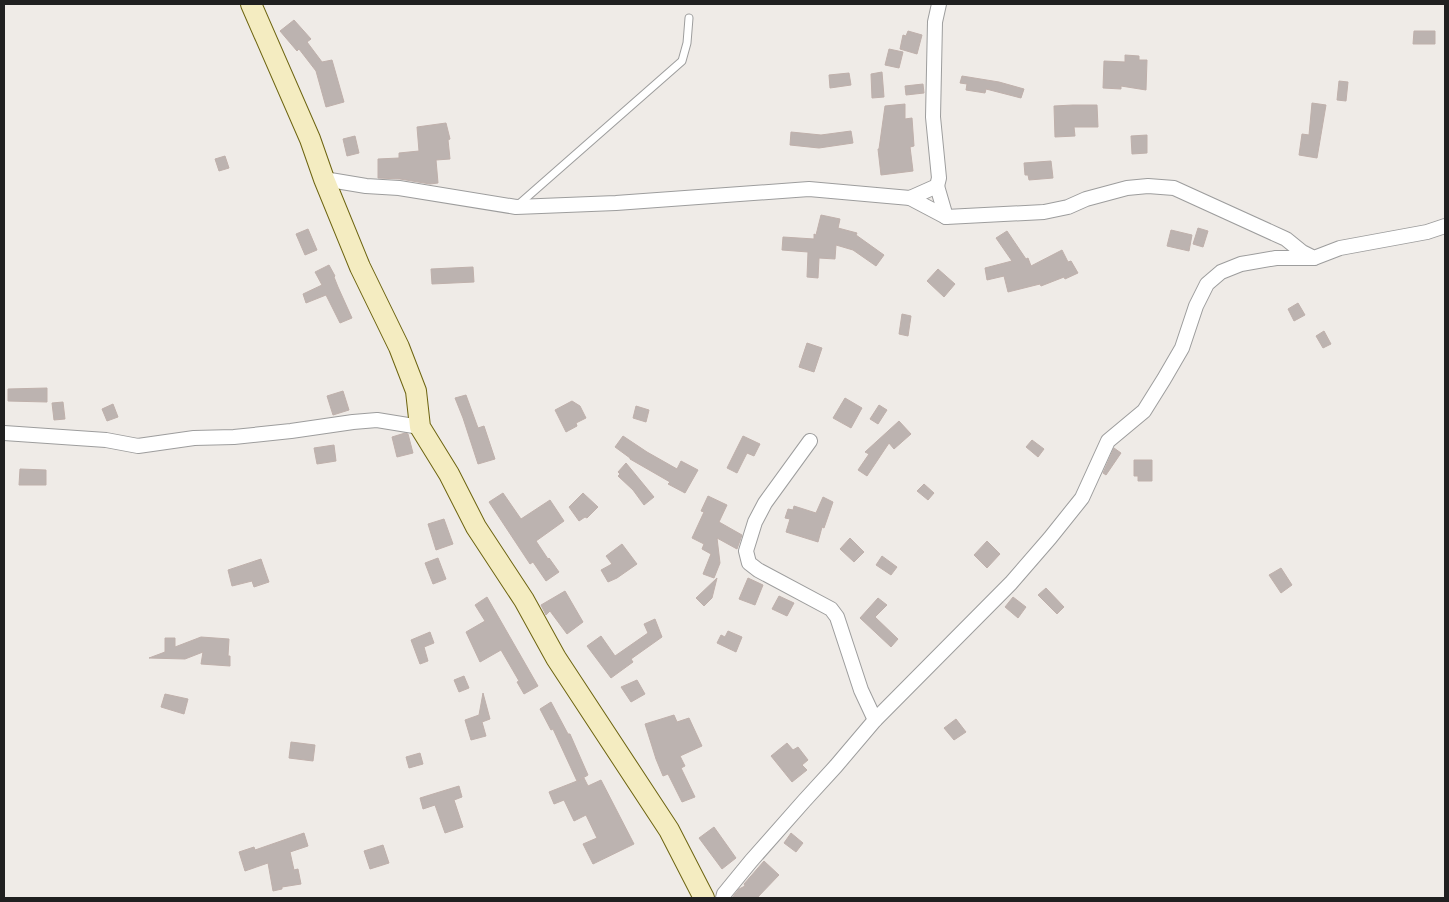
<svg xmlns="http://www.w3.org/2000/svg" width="1449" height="902" viewBox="0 0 1449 902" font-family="Figtree,sans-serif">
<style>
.building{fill:#bcb3b0;stroke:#bfb0ab}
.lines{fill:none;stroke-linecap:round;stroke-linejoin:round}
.lane-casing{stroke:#9d9d9d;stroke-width:9}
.street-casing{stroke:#9d9d9d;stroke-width:16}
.secondary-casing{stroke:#6d6410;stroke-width:22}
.lane{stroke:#fff;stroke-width:7}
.street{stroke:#fff;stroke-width:14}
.secondary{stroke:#f4ecc1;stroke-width:20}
</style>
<rect width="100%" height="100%" fill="#efebe7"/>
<!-- building -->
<g class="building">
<polygon points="294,20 311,39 307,42 322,62 332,60 344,102 326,107 316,71 299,49 297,51 280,31"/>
<polygon points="908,31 922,35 917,54 900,49 903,35 906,36"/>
<polygon points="1414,31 1435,31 1435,44 1413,44"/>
<polygon points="889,49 903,52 899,68 885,65"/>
<polygon points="1125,55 1139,56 1139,60 1147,60 1146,90 1121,86 1121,89 1103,88 1104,61 1125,62"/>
<polygon points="882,72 884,97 872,98 871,74"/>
<polygon points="849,73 851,85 830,88 829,75"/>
<polygon points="962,76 999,82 1024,89 1021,98 986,89 985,93 966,90 967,84 960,83"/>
<polygon points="1339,81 1348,82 1346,101 1337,100"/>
<polygon points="923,84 924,93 906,95 905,86"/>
<polygon points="1312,103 1326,105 1317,158 1299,155 1302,134 1309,135"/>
<polygon points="905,104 905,119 912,118 914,146 910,147 913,171 881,175 878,149 879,149 885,106"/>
<polygon points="1073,105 1097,105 1098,127 1074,127 1075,136 1055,137 1054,106"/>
<polygon points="446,123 450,139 448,140 450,159 436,160 438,183 430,184 400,179 378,178 378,159 399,158 399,153 419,151 417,127"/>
<polygon points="851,131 853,143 819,148 790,145 791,132 821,135"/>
<polygon points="1147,135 1147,153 1132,154 1131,136"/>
<polygon points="355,136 359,153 347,156 343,139"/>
<polygon points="225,156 229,168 219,171 215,159"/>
<polygon points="1051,161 1053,178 1029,180 1028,175 1025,175 1024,163"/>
<polygon points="821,215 840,219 838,228 857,233 856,235 884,255 876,266 853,250 836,245 835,259 819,258 818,278 807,277 808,252 782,250 783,237 814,239 814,234 816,235"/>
<polygon points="1198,228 1208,231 1203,247 1193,244"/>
<polygon points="308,229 317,250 305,255 296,234"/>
<polygon points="1171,230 1192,235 1189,251 1167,246"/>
<polygon points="1007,231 1026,259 1028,258 1031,266 1062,250 1068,262 1071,261 1078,273 1065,279 1064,277 1041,286 1040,284 1008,292 1004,276 987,280 985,268 1012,261 996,238"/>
<polygon points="329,265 335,276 334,277 338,287 352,318 340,323 326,295 306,303 303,294 322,285 315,272"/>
<polygon points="473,267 474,282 432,284 431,269"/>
<polygon points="938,269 955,284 944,297 927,281"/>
<polygon points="1298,303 1305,315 1294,321 1288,309"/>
<polygon points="902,314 911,316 908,336 899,334"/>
<polygon points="1324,331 1331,344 1323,348 1316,336"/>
<polygon points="807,343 822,348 814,372 799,367"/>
<polygon points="47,388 47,402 8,401 8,389"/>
<polygon points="343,391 349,410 333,415 327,396"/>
<polygon points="466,395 478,428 484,426 495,459 478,464 463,418 455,398"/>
<polygon points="845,398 862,408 851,428 833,418"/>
<polygon points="572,401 580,406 586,418 576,423 577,426 566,432 555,410"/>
<polygon points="63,402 65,419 54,420 52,403"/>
<polygon points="113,404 118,417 107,421 102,409"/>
<polygon points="879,405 887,410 878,424 870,419"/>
<polygon points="636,406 649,410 646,422 633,418"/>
<polygon points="899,421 911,434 894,449 889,443 867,476 858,470 869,454 865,452"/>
<polygon points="405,433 408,434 413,453 397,457 392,437"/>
<polygon points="623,436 647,452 677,469 681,461 698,470 685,493 668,484 670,482 630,459 630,458 615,447"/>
<polygon points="743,436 760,444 754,456 747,453 737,473 727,468"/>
<polygon points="1032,440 1044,449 1038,457 1026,447"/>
<polygon points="334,445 336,461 317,464 314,448"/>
<polygon points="1114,448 1121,453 1106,475 1103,473"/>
<polygon points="1134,460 1152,460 1152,481 1138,481 1138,476 1134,476"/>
<polygon points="626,463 654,497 644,505 633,490 618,476 620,474 618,472"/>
<polygon points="20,469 46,470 46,485 19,485"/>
<polygon points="924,484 934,493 928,500 917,491"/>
<polygon points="503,493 521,519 550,500 564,521 536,541 548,559 549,558 559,572 546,581 533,562 530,564 489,502"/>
<polygon points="583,493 598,507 587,518 585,517 579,521 569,507"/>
<polygon points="708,496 727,505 719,522 742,535 737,549 717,538 720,563 714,578 703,574 711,554 702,549 704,544 692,538 704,512 701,511"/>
<polygon points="823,497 833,502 824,528 822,527 818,542 786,532 790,519 785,518 788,509 793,510 794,506 816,513"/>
<polygon points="444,519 453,544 436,550 428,524"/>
<polygon points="850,538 864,552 854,562 840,549"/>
<polygon points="987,541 1000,554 987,568 974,555"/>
<polygon points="622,544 637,564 617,578 608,582 601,570 612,564 606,556"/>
<polygon points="882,556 897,567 891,575 876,565"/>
<polygon points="438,558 446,579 433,584 425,563"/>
<polygon points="261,559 269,582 254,587 252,581 232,586 228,570"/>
<polygon points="1281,568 1292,585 1281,593 1269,575"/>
<polygon points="717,578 712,598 704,606 696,598"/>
<polygon points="748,578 763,585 755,605 739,599"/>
<polygon points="1046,588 1064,607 1057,614 1038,595"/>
<polygon points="565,591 583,622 567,634 550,611 546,615 541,605"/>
<polygon points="779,596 794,603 787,616 772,609"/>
<polygon points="487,597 538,686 524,694 517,682 519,681 501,650 480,662 466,632 485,621 475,605"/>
<polygon points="1013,597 1026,607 1018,618 1005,607"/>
<polygon points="878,598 887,605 875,617 898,639 891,647 860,618"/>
<polygon points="655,619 662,637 631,659 633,662 611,678 587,646 601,636 615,656 648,633 644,624"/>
<polygon points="728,631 742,637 736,652 717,643 721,635 725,637"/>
<polygon points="430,632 434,643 424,647 428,661 420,664 411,640"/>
<polygon points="201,637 229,639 228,656 230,656 230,666 201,664 203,652 185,659 149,658 165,652 165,638 175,638 175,647"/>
<polygon points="464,676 469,688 459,692 454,680"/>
<polygon points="637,680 645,694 631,702 621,687"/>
<polygon points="483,693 490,719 482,722 486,736 471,740 465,720 479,715"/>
<polygon points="165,694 188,699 184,714 161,707"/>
<polygon points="551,702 568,734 570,734 588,775 578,781 584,778 588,786 601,780 634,844 593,864 583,844 597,838 586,815 574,821 564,800 554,804 549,792 577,781 553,729 551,730 540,709"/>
<polygon points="674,715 677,722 689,718 702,746 680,756 685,766 681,768 695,797 682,802 668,774 663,776 656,759 645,724"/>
<polygon points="956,719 966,732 954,740 944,728"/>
<polygon points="291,742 315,745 313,761 289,758"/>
<polygon points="787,743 793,750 798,747 808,760 802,765 807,770 792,782 771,756"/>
<polygon points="420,753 423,764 409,768 406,757"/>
<polygon points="459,786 462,797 454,800 463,827 445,833 435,805 423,809 420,798"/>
<polygon points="714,827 736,858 722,869 699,838"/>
<polygon points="304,833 308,846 290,852 294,870 298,869 301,884 282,887 282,889 273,891 268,863 245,871 239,852 254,847 255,850"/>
<polygon points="791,833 803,843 796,852 784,843"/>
<polygon points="383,845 389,863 370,869 364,851"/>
<polygon points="764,861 779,875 757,898 732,898 739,889 745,886 744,884"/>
</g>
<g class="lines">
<!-- lane casing -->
<g class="lane-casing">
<polyline id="lane" points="518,205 682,61 687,43 689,18"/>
</g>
<!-- street casing -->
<g class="street-casing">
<g id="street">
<polyline points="324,179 366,186 399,188 516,207 616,203 809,189 910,198 937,186 939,178 933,117 935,22 939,4"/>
<polyline points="937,186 946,217 1044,212 1068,207 1086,199 1127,188 1148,186 1174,188 1286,239 1302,252 1314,258 1340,248 1427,232 1445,226"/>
<polyline points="910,198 946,217"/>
<polyline points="4,433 106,440 138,446 194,438 234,437 291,431 353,422 377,420 420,427"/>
<polyline points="810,441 765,503 755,522 746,551 749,563 758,570 831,609 837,617 861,690 875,720"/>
<polyline points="723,898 724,894 751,861 804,801 836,766 875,720 1011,583 1050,538 1082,498 1108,441 1144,411 1164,379 1182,348 1196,306 1207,284 1221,272 1241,264 1276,258 1314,258"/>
</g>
</g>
<!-- secondary casing -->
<g class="secondary-casing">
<polyline id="secondary" points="251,4 310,139 324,179 360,267 399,347 416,391 420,427 449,474 476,527 524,600 556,658 669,830 704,898"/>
</g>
<!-- lane -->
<use href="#lane" class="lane"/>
<!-- street -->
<use href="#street" class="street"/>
<!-- secondary -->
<use href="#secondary" class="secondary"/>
</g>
<!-- border -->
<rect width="1449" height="902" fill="none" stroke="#202020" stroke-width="10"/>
</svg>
